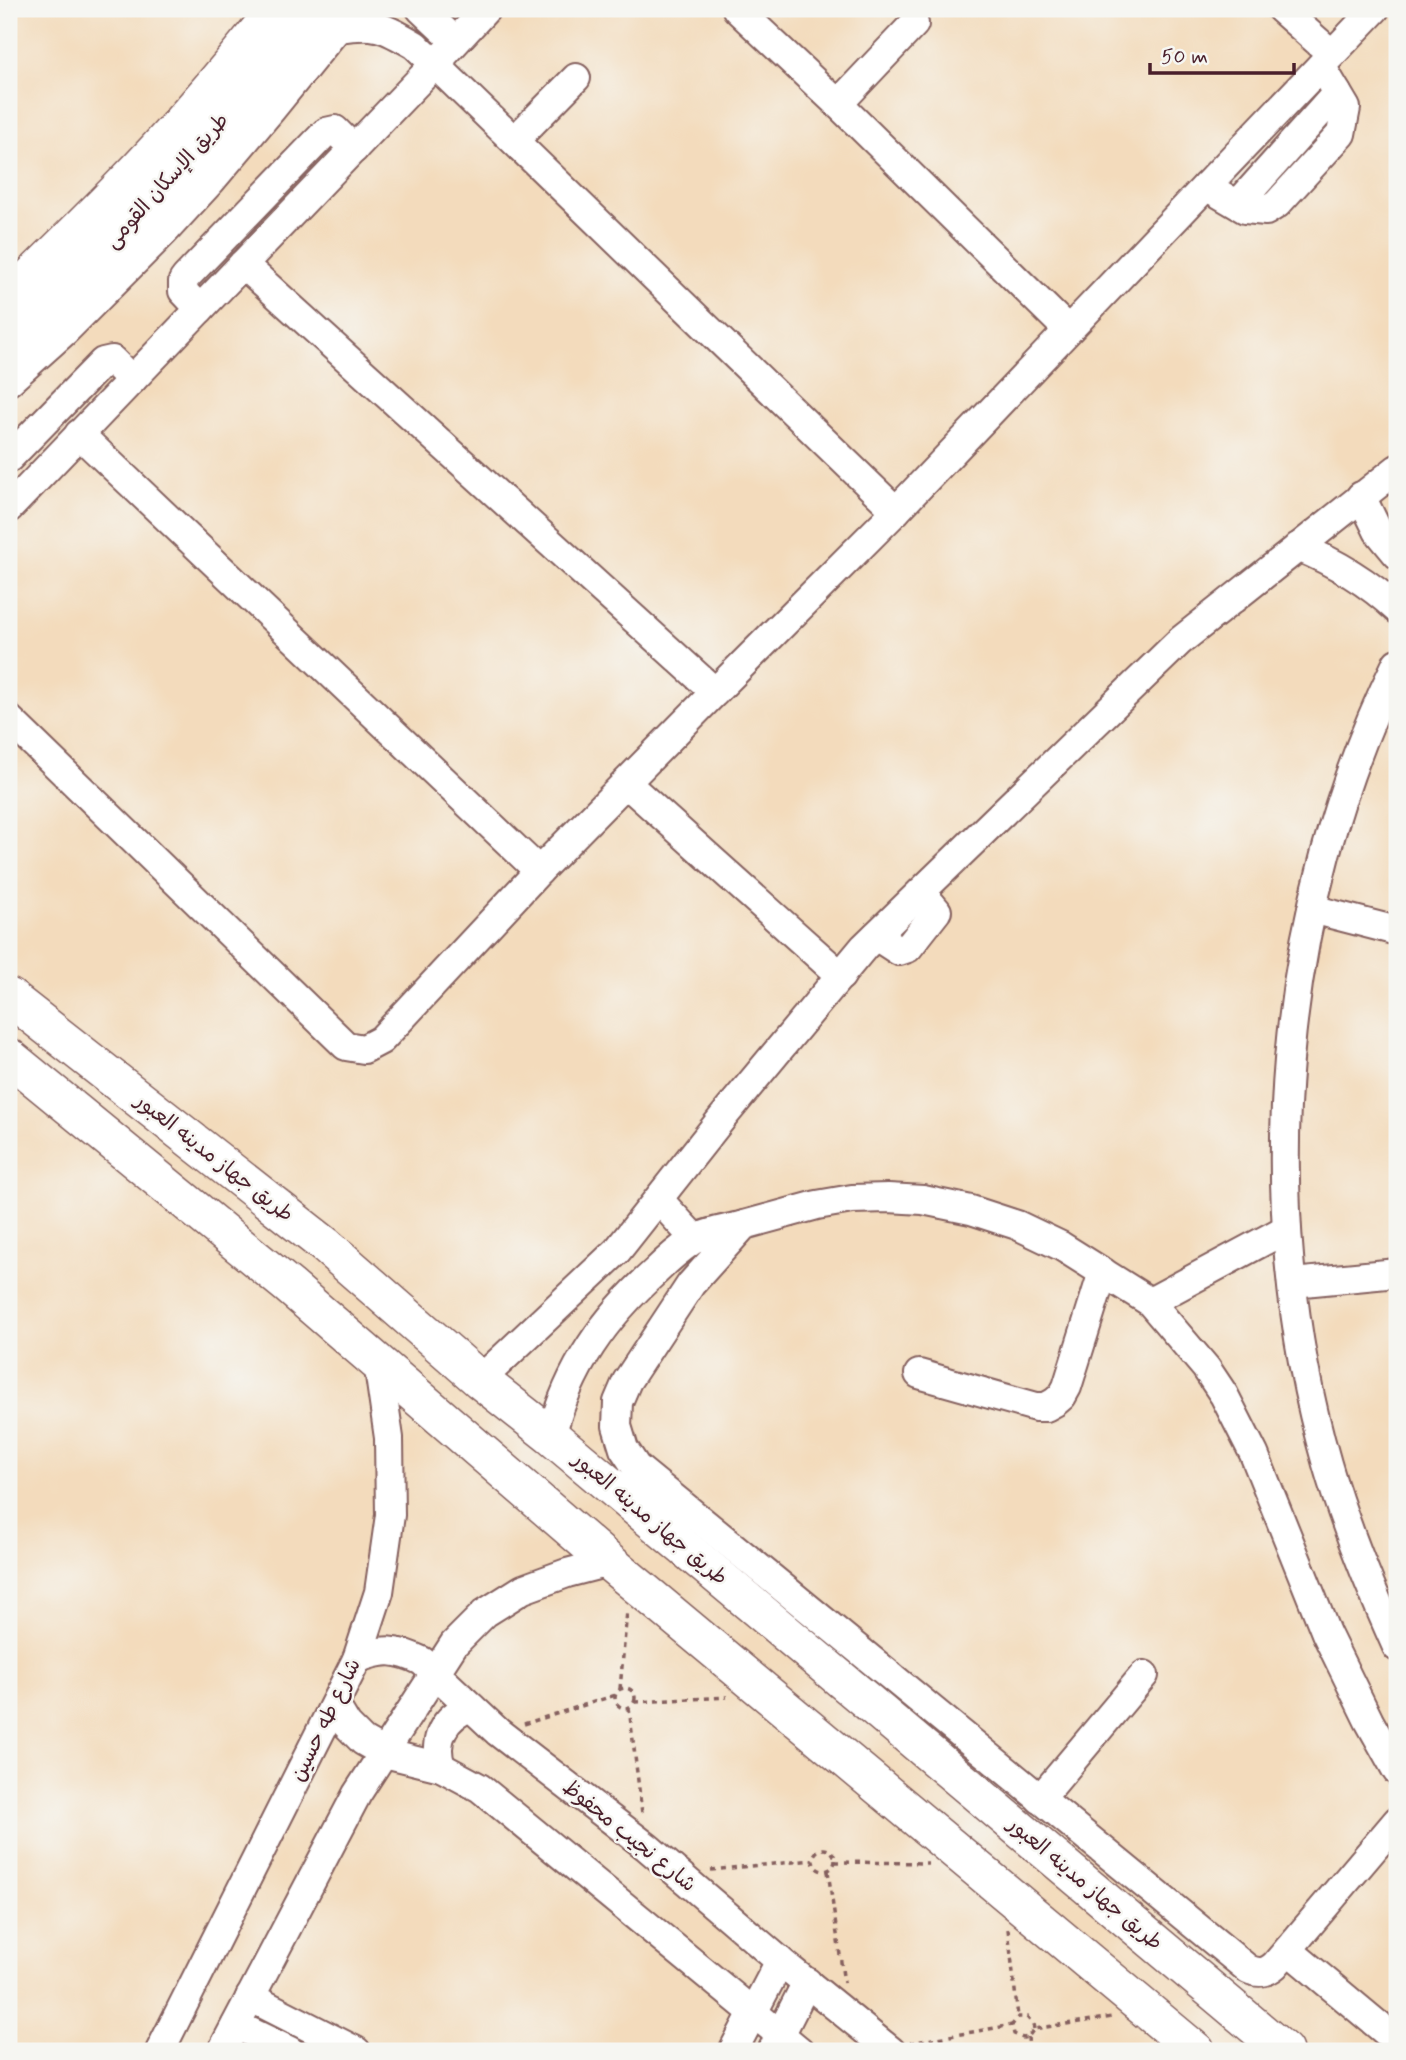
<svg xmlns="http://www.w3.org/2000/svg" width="1406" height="2060" viewBox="0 0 1406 2060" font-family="Mynerve,'Playpen Sans Arabic',sans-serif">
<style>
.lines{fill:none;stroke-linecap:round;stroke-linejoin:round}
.minor-casing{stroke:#85615e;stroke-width:32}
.major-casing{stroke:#85615e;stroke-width:40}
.path{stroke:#85615e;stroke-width:3.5;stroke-dasharray:5 5;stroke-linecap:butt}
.minor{stroke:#fff;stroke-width:28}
.major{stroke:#fff;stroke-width:37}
.labels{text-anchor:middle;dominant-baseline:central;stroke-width:5;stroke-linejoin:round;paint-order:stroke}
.street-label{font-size:21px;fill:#4a1f2b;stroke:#f6f6f2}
</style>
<rect width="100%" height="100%" fill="#f6f6f2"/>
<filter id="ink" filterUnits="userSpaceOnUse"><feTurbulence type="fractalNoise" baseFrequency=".0143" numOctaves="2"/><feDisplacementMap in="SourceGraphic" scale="14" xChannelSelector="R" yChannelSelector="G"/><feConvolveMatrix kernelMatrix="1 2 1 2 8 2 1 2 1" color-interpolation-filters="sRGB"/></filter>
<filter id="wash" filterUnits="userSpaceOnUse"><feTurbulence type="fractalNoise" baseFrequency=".00686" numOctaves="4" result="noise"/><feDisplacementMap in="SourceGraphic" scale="28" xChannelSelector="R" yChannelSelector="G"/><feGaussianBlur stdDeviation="1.57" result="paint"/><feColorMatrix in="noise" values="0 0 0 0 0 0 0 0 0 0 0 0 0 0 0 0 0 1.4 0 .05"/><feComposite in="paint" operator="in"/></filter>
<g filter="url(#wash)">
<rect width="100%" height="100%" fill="#f3dbbc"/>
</g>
<g filter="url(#ink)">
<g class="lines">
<!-- minor casing -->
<g class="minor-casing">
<g id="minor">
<polyline points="421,9 455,41"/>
<polyline points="737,9 838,104 1068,330"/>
<polyline points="1281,9 1332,54"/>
<path d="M339 28C375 22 384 27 415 45L896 511"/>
<polyline points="838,104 914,24"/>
<polyline points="515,140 576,78"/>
<polyline points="1206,186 1245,209 1266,211 1277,204 1341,134 1346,108 1321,66"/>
<polyline points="1238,204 1337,93"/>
<polyline points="243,264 715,692"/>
<polyline points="200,309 183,291 183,281 186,277 326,132 335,130 354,149"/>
<polyline points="9,381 65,331 164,232 211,181 271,110 349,14"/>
<polyline points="79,434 539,871"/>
<polyline points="9,458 103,362 112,360 132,380"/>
<polyline points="1361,496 1378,531 1397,554"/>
<polyline points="9,508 435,64 486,9"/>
<path d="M1298 547C1335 562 1367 581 1397 609"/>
<path d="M1397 663C1278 905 1252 1204 1327 1464 1345 1527 1370 1587 1397 1647"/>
<polyline points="9,719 346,1046 364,1049 381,1040 539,871 715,692 896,511 1375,9"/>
<polyline points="626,783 841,976"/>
<polyline points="1312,909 1397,931"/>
<polyline points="876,936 899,951 908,948 937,911 921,892"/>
<polyline points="659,1200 695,1239"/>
<polyline points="1293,1283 1397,1273"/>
<polyline points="1150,1302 1286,1229"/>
<polyline points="919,1374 1036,1407 1046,1407 1055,1402 1062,1396 1067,1387 1103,1272"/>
<polyline points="480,1380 617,1251 723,1117 864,947 1180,641 1397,469"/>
<path d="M551 1436C569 1368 604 1318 656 1271 667 1260 680 1249 693 1240 707 1232 728 1229 744 1225"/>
<path d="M357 1659C383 1648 397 1649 422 1661L498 1732 647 1847 780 1961 891 2051"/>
<polyline points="335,1705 347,1725 363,1741 384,1753 441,1767 480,1788 800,2051"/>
<path d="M441 1767C432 1740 444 1716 471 1707"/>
<path d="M1397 1771 1369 1721 1326 1633 1254 1454 1224 1395 1206 1368 1150 1302 1061 1246 1017 1225 971 1210 923 1200 888 1198 852 1199 817 1205 744 1225 691 1284 627 1381 618 1402 617 1426 624 1449 636 1467 1248 1969C1259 1974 1266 1973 1275 1965L1397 1821"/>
<polyline points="1040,1799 1144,1675"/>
<polyline points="1288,1950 1397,2041"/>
<polyline points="250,1997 356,2051"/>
<polyline points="236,2025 290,2051"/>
<polyline points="160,2051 357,1659 379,1592 390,1515 389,1438 378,1362"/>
<polyline points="222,2051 357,1794 454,1644 485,1613 523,1589 567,1573 609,1562"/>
<polyline points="733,2051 780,1961"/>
<polyline points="772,2051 807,1982"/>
</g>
</g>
<!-- major casing -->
<g class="major-casing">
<g id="major">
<path d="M9 298C47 261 85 224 122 186 177 130 227 70 276 9"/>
<polyline points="9,346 142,212 184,166 317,9"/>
<polyline points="9,997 325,1245 480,1380 551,1436 1284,2051"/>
<polyline points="9,1057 289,1286 609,1562 1196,2051"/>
</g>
</g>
<!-- path -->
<g class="path">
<circle cx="625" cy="1698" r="10"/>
<polyline points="620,1689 627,1611"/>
<polyline points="635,1702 727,1697"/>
<polyline points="629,1708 642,1813"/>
<polyline points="524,1724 616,1695"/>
<circle cx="824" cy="1860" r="11"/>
<polyline points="835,1862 928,1863"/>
<polyline points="711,1870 813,1860"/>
<polyline points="828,1871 844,1983"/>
<polyline points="1008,1929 1018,2017"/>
<polyline points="1034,2029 1033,2024 1027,2017 1018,2017 1012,2025 1014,2034 1023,2038 1028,2037 1034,2029 1112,2017"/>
<polyline points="1028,2037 1029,2051"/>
<polyline points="910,2043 1012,2025"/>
</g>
<!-- minor -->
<use href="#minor" class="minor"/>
<!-- major -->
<use href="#major" class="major"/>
</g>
</g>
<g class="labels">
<!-- street labels -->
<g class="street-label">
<text transform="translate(167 181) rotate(-48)">طريق الإسكان القومى</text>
<text transform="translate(214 1158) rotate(38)">طريق جهاز مدينه العبور</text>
<text transform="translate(650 1519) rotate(40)">طريق جهاز مدينه العبور</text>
<text transform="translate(326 1720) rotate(-64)">شارع طه حسين</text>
<text transform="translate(629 1836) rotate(39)">شارع نجيب محفوظ</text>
<text transform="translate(1085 1884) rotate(40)">طريق جهاز مدينه العبور</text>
</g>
</g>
<!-- margin -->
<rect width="1406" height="2060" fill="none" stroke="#f6f6f2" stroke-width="35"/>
<!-- scale -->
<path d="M1150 63v10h144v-10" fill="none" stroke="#4a1f2b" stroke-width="3.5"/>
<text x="1161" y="63" font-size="21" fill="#4a1f2b" stroke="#f6f6f2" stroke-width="5" paint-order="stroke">50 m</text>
</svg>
